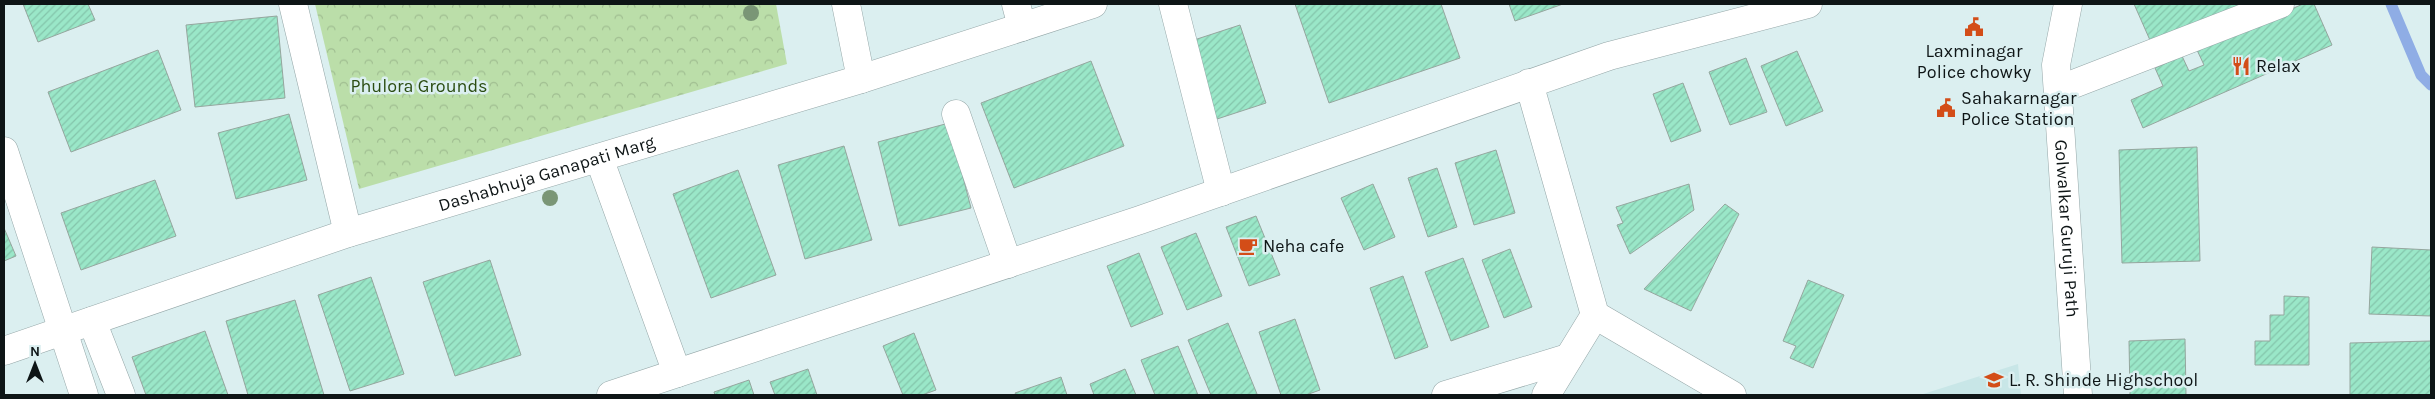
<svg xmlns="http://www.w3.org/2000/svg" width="2435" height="399" viewBox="0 0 2435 399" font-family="Karla,sans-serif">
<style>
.built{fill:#c8e6e7}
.park{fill:url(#park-crowns)}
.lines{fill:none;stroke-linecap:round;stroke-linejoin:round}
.stream{stroke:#8fade5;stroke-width:11}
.building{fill:url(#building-hatch);stroke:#95a69e}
.minor-casing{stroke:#95a7a8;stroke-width:29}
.minor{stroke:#fff;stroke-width:28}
.tree{fill:#7a9676}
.labels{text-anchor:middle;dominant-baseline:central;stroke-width:5;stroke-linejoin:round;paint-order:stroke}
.poi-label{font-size:18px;fill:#0e1516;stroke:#dbeff0;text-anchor:start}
.park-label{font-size:18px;fill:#2b4d12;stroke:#dbeff0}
.street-label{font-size:18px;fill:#0e1516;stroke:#dbeff0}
</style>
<defs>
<pattern id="park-crowns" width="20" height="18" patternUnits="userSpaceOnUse" patternTransform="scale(1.25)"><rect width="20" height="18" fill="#bbdea9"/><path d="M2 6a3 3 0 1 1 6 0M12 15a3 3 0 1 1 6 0" fill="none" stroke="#a0be91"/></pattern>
<pattern id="building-hatch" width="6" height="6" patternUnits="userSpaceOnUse" patternTransform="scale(1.25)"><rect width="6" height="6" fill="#9ae7c8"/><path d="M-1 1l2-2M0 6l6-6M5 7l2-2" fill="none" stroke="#84c5ab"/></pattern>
</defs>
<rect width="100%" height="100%" fill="#dbeff0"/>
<!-- built -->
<polygon class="built" points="2018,364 2021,395 1919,395 1920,395"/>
<!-- park -->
<polygon class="park" points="315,4 776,4 787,64 359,189"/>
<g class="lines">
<!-- stream -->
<polyline class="stream" points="2391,4 2421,75 2431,85"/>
</g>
<!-- building -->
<g class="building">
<polygon points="23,4 88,4 95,20 38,42"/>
<polygon points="1295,4 1441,4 1460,58 1329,103"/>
<polygon points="1509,4 1563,4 1515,21"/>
<polygon points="2134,4 2254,4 2153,47"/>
<polygon points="2303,4 2314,4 2332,45 2143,128 2131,100 2163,86 2155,68 2182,56 2189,71 2204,65 2197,50"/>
<polygon points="277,16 285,98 195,107 186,25"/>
<polygon points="1240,25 1266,103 1214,120 1188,42"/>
<polygon points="158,50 181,110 71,152 48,92"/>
<polygon points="1797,51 1823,111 1786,126 1761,66"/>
<polygon points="1746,58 1767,112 1730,125 1709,72"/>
<polygon points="1091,61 1124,146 1014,188 981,103"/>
<polygon points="1683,83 1701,131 1671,142 1653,94"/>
<polygon points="289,114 307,180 236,199 218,133"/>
<polygon points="949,123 971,208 899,226 878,142"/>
<polygon points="844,146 872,240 805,259 778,165"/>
<polygon points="2197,147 2200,261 2122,263 2119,150"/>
<polygon points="1496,150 1515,213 1474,225 1455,163"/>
<polygon points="1437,168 1457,227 1428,237 1408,178"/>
<polygon points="738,170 776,275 711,298 673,194"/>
<polygon points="155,180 176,236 81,270 61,213"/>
<polygon points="1373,184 1395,237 1364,250 1341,198"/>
<polygon points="1689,184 1694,210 1630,254 1617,225 1623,223 1616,207"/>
<polygon points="1725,204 1739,214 1691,311 1644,289"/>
<polygon points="1256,216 1280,275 1249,286 1226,227"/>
<polygon points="4,228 16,256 4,261"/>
<polygon points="1196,233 1222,296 1187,310 1161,247"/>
<polygon points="2372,247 2431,250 2431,316 2369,314"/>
<polygon points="1510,249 1532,307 1504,318 1482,260"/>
<polygon points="1139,253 1163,314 1131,327 1107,266"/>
<polygon points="1463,258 1489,327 1451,341 1425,272"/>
<polygon points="490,260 521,355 455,376 423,282"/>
<polygon points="1403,276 1428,347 1395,359 1370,288"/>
<polygon points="371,277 404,374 350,391 318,295"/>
<polygon points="1808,280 1844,295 1813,368 1790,358 1796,346 1783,341"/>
<polygon points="2284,296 2309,297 2309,365 2255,365 2255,341 2270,341 2270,315 2284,315"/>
<polygon points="295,300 324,395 248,395 226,321"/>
<polygon points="1295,319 1320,390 1306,395 1281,395 1259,332"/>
<polygon points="1228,323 1257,394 1256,395 1211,395 1188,340"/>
<polygon points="205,331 228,395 146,395 132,357"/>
<polygon points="914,333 936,390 922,395 903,395 883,346"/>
<polygon points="2185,339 2186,395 2130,395 2129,341"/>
<polygon points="2431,341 2431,395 2350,395 2350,343"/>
<polygon points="1178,346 1198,395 1155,395 1141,360"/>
<polygon points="808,369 817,395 775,395 770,382"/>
<polygon points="1125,369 1136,395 1094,395 1090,384"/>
<polygon points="1061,377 1067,395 1016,395 1015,393"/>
<polygon points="749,380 754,395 715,395 714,392"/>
</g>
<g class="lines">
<!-- minor casing -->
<g class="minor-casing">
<g id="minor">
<polyline points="293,4 348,233"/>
<polyline points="846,4 861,79"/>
<polyline points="1016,4 1022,27"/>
<polyline points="1173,4 1221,192"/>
<path id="s1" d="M2068 4 2056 65 2078 395"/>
<polyline points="1529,83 1595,315 1732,395"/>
<polyline points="2058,90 2280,4"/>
<polyline points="956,114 1008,264"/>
<polyline points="4,151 84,395"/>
<polyline points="599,158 677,373"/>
<polyline points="92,321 121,395"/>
<path id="s2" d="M4 351 348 233 861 79 1093 4"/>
<polyline points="611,395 1140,220 1609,56 1808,4"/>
<polyline points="1446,395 1568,358"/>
<polyline points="1546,395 1595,315"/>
</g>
</g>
<!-- minor -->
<use href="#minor" class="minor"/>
</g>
<!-- trees -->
<g class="tree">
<circle cx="751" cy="13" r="8"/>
<circle cx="550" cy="198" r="8"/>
</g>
<!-- icons -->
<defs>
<g id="civic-bare" transform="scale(1.5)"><path d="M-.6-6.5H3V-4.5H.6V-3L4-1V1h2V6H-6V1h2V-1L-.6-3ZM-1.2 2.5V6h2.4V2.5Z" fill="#d34d18" stroke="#dbeff0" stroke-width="2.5" paint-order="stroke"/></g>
<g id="restaurant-bare" transform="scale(1.5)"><path d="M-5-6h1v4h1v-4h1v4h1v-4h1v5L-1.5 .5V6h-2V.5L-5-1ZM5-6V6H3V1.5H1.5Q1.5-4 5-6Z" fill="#d34d18" stroke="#dbeff0" stroke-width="2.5" paint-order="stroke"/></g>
<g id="cafe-bare" transform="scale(1.5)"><path d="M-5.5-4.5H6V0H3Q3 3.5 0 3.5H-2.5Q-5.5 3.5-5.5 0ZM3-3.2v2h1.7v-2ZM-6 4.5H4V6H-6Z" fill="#d34d18" stroke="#dbeff0" stroke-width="2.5" paint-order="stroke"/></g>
<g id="school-bare" transform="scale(1.5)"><path d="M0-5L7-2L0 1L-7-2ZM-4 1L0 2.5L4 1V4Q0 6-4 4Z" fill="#d34d18" stroke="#dbeff0" stroke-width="2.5" paint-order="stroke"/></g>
</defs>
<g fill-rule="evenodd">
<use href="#civic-bare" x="1974" y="27"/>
<use href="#restaurant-bare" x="2241" y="66"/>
<use href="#civic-bare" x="1946" y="108"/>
<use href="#cafe-bare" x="1248" y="246"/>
<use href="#school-bare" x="1994" y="380"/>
</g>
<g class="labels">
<!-- poi labels -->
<g class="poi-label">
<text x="1974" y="51" text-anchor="middle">Laxminagar<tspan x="1974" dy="21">Police chowky</tspan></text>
<text x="2256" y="66">Relax</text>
<text x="1961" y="98">Sahakarnagar<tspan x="1961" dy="21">Police Station</tspan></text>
<text x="1263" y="246">Neha cafe</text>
<text x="2009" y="380">L. R. Shinde Highschool</text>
</g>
<!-- park labels -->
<g class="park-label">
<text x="419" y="86">Phulora Grounds</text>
</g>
<!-- street labels -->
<g class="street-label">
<text stroke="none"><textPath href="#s2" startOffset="571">Dashabhuja Ganapati Marg</textPath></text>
<text stroke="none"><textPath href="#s1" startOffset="226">Golwalkar Guruji Path</textPath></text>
</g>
</g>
<!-- border -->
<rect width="2435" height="399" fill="none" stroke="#0e1516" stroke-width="10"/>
<!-- north arrow -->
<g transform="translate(35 364)" stroke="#dbeff0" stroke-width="4" paint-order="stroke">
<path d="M0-4L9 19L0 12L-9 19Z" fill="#0e1516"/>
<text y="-8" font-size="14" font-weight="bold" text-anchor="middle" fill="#0e1516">N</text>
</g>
</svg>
